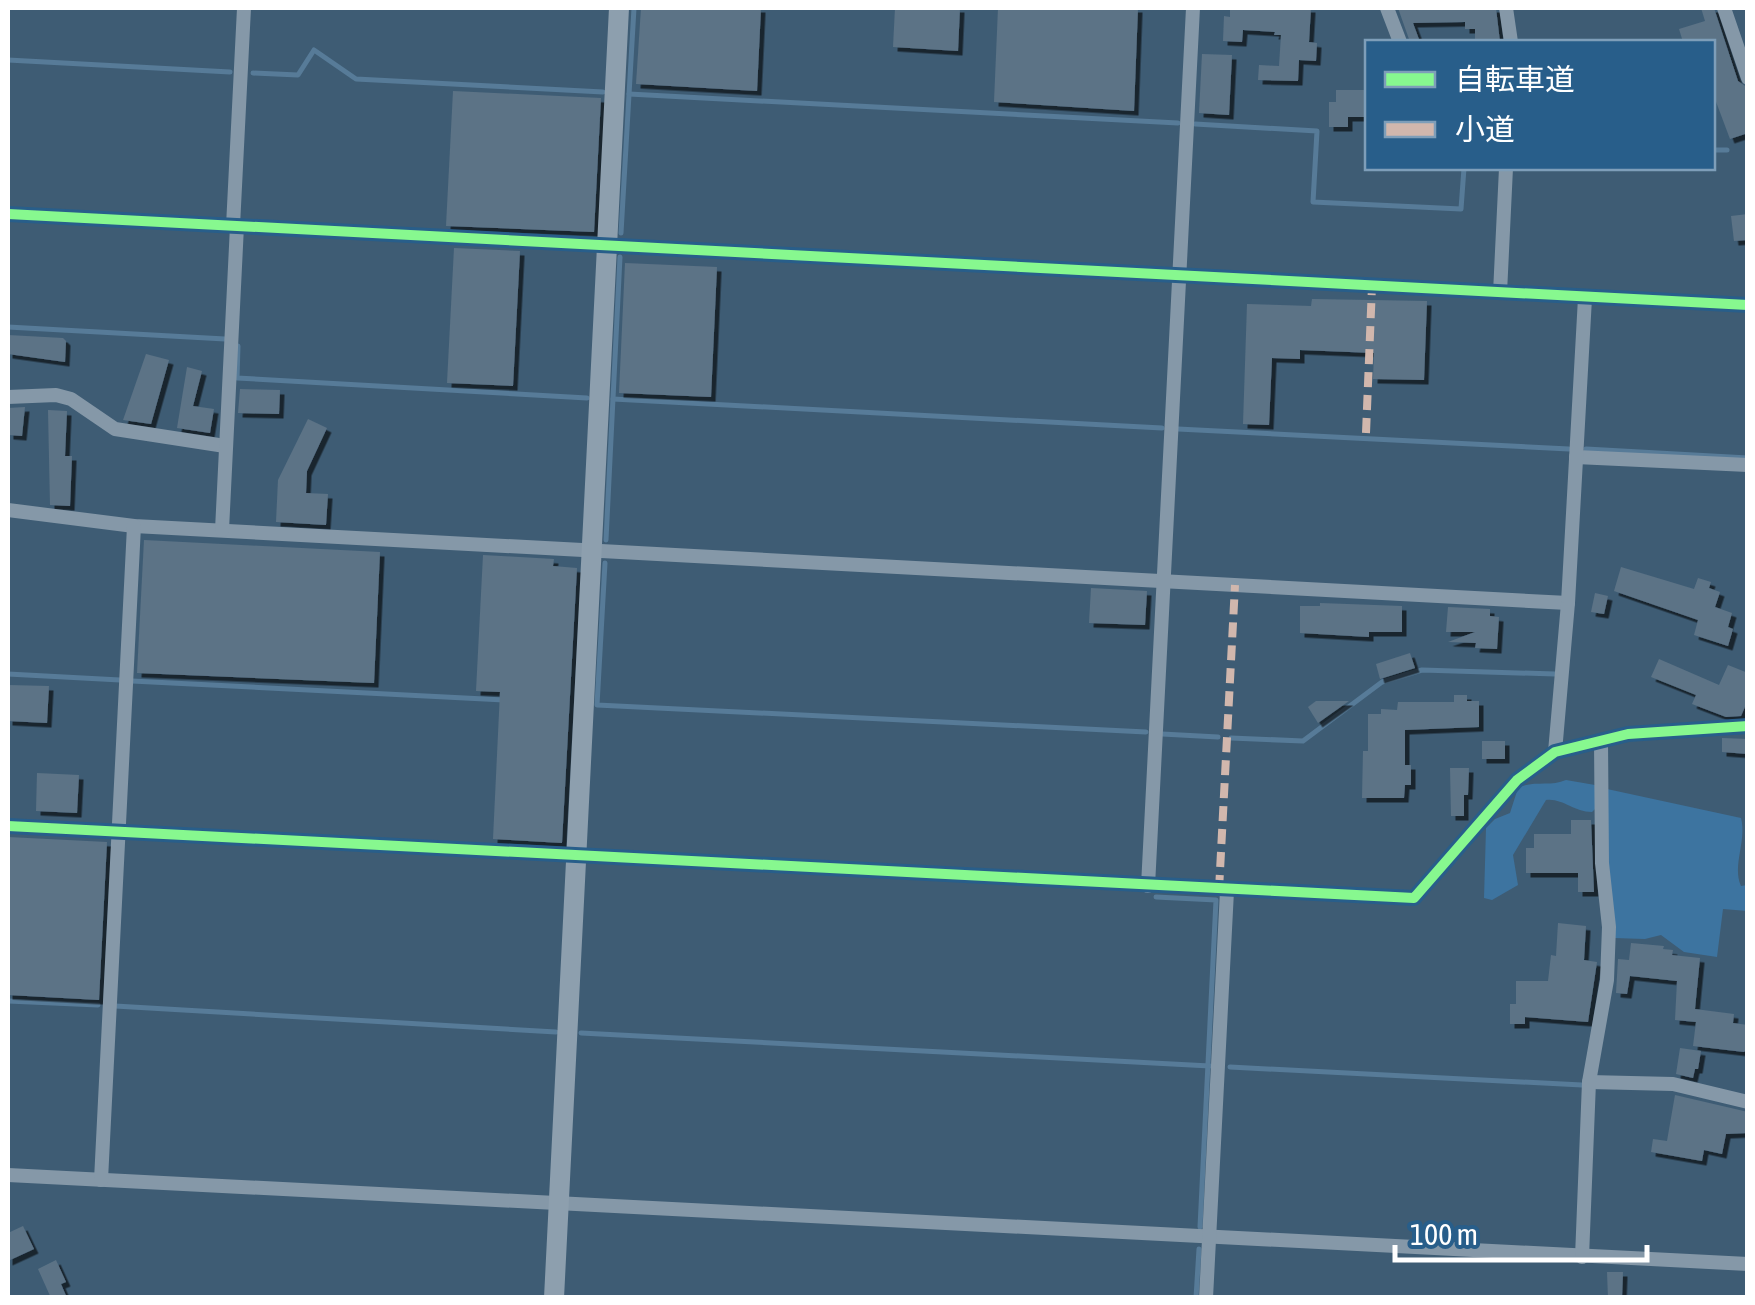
<svg xmlns="http://www.w3.org/2000/svg" width="1755" height="1305" viewBox="0 0 1755 1305" font-family="'Asap Condensed','Noto Sans JP',sans-serif">
<style>
.green{fill:#3d74a0}
.lines{fill:none;stroke-linecap:round;stroke-linejoin:round}
.stream{stroke:#577b98;stroke-width:5}
.building{fill:#5c7386;filter:url(#shadow)}
.street{stroke:#8598a8;stroke-width:14}
.secondary{stroke:#8d9fae;stroke-width:20}
.quiet{stroke:#d1b7ad;stroke-width:8;stroke-dasharray:15 8;stroke-linecap:butt}
.cycleway-casing{stroke:#285e8a;stroke-width:16}
.cycleway{stroke:#87f88f;stroke-width:10}
</style>
<defs>
<filter id="shadow"><feDropShadow dx="4.5" dy="4.5" stdDeviation="0" flood-color="#0009"/></filter>
</defs>
<rect width="100%" height="100%" fill="#3e5c74"/>
<!-- green -->
<g class="green">
<path d="M1566 780 1595 785 1596 808 1592 812C1573 812 1563 798 1546 800L1513 855 1518 885 1492 900 1484 898 1486 828 1495 819 1510 813 1518 788C1533 780 1550 787 1566 780Z"/>
<path d="M1607 789 1741 818C1747 841 1732 865 1741 886L1747 885V911L1723 909 1717 957 1684 952 1661 935 1645 939 1614 938 1606 864Z"/>
</g>
<g class="lines">
<!-- stream -->
<g class="stream">
<polyline points="8,60 230,72"/>
<polyline points="253,73 298,75 314,50 356,79 603,92"/>
<polyline points="629,94 1178,123"/>
<polyline points="1195,124 1317,131 1313,202 1461,209 1464,168"/>
<polyline points="1712,150 1727,150"/>
<polyline points="621,233 634,8"/>
<polyline points="8,327 225,339"/>
<polyline points="238,346 237,378 587,398"/>
<polyline points="613,399 1162,428"/>
<polyline points="1178,429 1569,449"/>
<polyline points="1586,449 1748,458"/>
<polyline points="606,540 620,257"/>
<polyline points="605,563 597,705 1146,732"/>
<polyline points="8,674 120,680"/>
<polyline points="132,681 504,700"/>
<polyline points="1162,734 1218,737"/>
<polyline points="1231,738 1303,741 1382,682 1422,670 1555,674"/>
<polyline points="1156,897 1216,900 1200,1227"/>
<polyline points="8,1001 98,1005"/>
<polyline points="115,1006 556,1032"/>
<polyline points="581,1033 1210,1066"/>
<polyline points="1230,1067 1582,1085"/>
<polyline points="1196,1298 1199,1249"/>
</g>
</g>
<!-- building -->
<g class="building">
<polygon points="641,8 761,8 757,91 636,84"/>
<polygon points="895,8 960,8 958,51 893,47"/>
<polygon points="998,8 1138,8 1134,111 994,102"/>
<polygon points="1230,8 1311,8 1309,42 1317,43 1316,61 1299,60 1298,81 1258,80 1259,65 1279,66 1281,35 1274,35 1275,32 1243,30 1242,42 1223,41 1224,16 1230,17"/>
<polygon points="1398,8 1496,8 1500,42 1475,42 1475,29 1465,29 1465,22 1413,23 1420,42 1410,42"/>
<polygon points="1701,8 1714,8 1738,81 1748,88 1748,133 1730,139 1712,91 1712,42 1683,42 1679,29 1705,21"/>
<polygon points="1202,54 1232,55 1229,115 1199,113"/>
<polygon points="1336,90 1368,90 1368,117 1348,117 1348,127 1329,127 1329,102 1336,102"/>
<polygon points="453,91 601,98 594,232 446,226"/>
<polygon points="1748,214 1748,240 1734,241 1731,216"/>
<polygon points="454,248 520,251 513,386 447,383"/>
<polygon points="625,263 717,267 711,397 619,393"/>
<polygon points="1312,299 1427,301 1424,380 1373,379 1374,353 1300,350 1300,359 1272,358 1269,425 1243,424 1247,304 1311,306"/>
<polygon points="8,335 63,338 66,341 65,362 8,354"/>
<polygon points="146,354 169,360 151,424 123,420"/>
<polygon points="187,367 202,371 193,406 214,409 210,433 177,428"/>
<polygon points="240,389 280,390 279,414 238,413"/>
<polygon points="25,407 22,436 9,435 8,408"/>
<polygon points="48,410 67,411 65,456 72,456 70,506 50,505"/>
<polygon points="308,419 327,428 307,471 306,493 328,494 326,525 276,522 278,480"/>
<polygon points="144,540 380,552 374,683 137,673"/>
<polygon points="483,555 554,559 553,566 577,568 562,843 493,839 500,692 476,691"/>
<polygon points="1621,567 1694,589 1698,578 1711,582 1709,588 1720,592 1715,607 1732,613 1728,627 1733,629 1728,646 1694,635 1698,620 1614,591"/>
<polygon points="1091,588 1147,591 1145,625 1089,623"/>
<polygon points="1595,593 1608,596 1604,614 1591,612"/>
<polygon points="1320,603 1402,606 1402,632 1369,632 1369,637 1300,633 1300,606 1320,606"/>
<polygon points="1448,607 1490,609 1490,616 1499,617 1497,649 1475,648 1476,643 1448,642 1475,632 1446,632"/>
<polygon points="1410,653 1415,668 1380,679 1376,664"/>
<polygon points="1659,659 1719,685 1728,665 1748,673 1748,700 1741,716 1726,717 1692,704 1696,695 1651,677"/>
<polygon points="8,685 49,686 47,723 8,721"/>
<polygon points="1454,695 1467,695 1467,701 1479,701 1479,727 1405,730 1405,765 1411,765 1411,785 1405,785 1404,798 1362,798 1363,751 1368,751 1368,714 1381,714 1381,709 1397,710 1398,702 1454,702"/>
<polygon points="1316,701 1349,701 1318,723 1308,707"/>
<polygon points="1722,738 1748,739 1748,754 1722,752"/>
<rect x="1482" y="741" width="23" height="18"/>
<polygon points="1450,768 1469,768 1468,795 1464,795 1464,816 1451,816"/>
<polygon points="37,773 79,775 77,813 36,811"/>
<polygon points="1571,820 1591,820 1594,892 1578,892 1578,873 1526,873 1526,848 1534,848 1534,834 1571,834"/>
<polygon points="8,837 107,842 99,1000 8,995"/>
<polygon points="1558,923 1586,926 1584,960 1597,962 1588,1022 1525,1017 1525,1024 1510,1024 1510,1004 1516,1004 1516,981 1548,981 1551,955 1556,956"/>
<polygon points="1631,943 1664,946 1663,949 1673,950 1672,955 1700,958 1695,1009 1734,1014 1733,1023 1748,1025 1748,1048 1744,1052 1693,1046 1696,1022 1675,1020 1677,981 1630,976 1627,994 1616,993 1618,959 1629,960"/>
<polygon points="1680,1048 1701,1051 1698,1069 1695,1069 1693,1078 1676,1074"/>
<polygon points="1675,1095 1748,1112 1748,1133 1726,1134 1722,1154 1704,1150 1702,1161 1651,1152 1653,1139 1667,1141"/>
<polygon points="23,1226 34,1249 8,1261 8,1233"/>
<polygon points="56,1260 66,1282 61,1284 67,1298 51,1298 38,1269"/>
<polygon points="1607,1272 1623,1272 1622,1298 1608,1298"/>
</g>
<g class="lines">
<!-- street -->
<g class="street">
<polyline points="1387,8 1400,42"/>
<polyline points="1506,8 1511,42"/>
<polyline points="1724,8 1748,78"/>
<polyline points="8,214 1748,305"/>
<polyline points="233,226 244,8"/>
<polyline points="1500,293 1506,168"/>
<polyline points="8,397 56,395 71,399 115,429 225,446"/>
<polyline points="1576,457 1748,465"/>
<polyline points="8,510 134,526 1568,603"/>
<polyline points="222,530 237,226"/>
<polyline points="1555,752 1568,603 1585,298"/>
<polyline points="8,826 1414,898 1517,780 1555,752 1628,734 1748,726"/>
<polyline points="1148,886 1193,8"/>
<polyline points="1589,1082 1673,1084 1748,1102"/>
<polyline points="8,1175 1748,1264"/>
<polyline points="101,1180 134,526"/>
<polyline points="1582,1257 1589,1082 1607,980 1609,927 1602,863 1601,741"/>
<polyline points="1206,1298 1227,891"/>
</g>
<!-- secondary -->
<polyline class="secondary" points="554,1298 619,8"/>
<!-- quiet -->
<g class="quiet">
<polyline points="1366,433 1372,286"/>
<polyline points="1219,890 1235,585"/>
</g>
<!-- cycleway casing -->
<g class="cycleway-casing">
<g id="cycleway">
<polyline points="8,214 1748,305"/>
<polyline points="8,826 1414,898 1517,780 1555,752 1628,734 1748,726"/>
</g>
</g>
<!-- cycleway -->
<use href="#cycleway" class="cycleway"/>
</g>
<!-- border -->
<rect width="1755" height="1305" fill="none" stroke="#ffffff" stroke-width="20"/>
<!-- legend -->
<rect x="1365" y="40" width="350" height="130" fill="#285e8a" stroke="#7e9eb9" stroke-width="2.5"/>
<rect x="1385" y="72" width="50" height="15" fill="#87f88f" stroke="#7e9eb9" stroke-width="2.5"/>
<text x="1455" y="90" font-size="30" fill="#ffffff">自転車道</text>
<rect x="1385" y="122" width="50" height="15" fill="#d1b7ad" stroke="#7e9eb9" stroke-width="2.5"/>
<text x="1455" y="140" font-size="30" fill="#ffffff">小道</text>
<!-- scale -->
<path d="M1395 1245v15h252v-15" fill="none" stroke="#ffffff" stroke-width="5"/>
<text x="1410" y="1245" font-size="30" fill="#ffffff" stroke="#285e8a" stroke-width="8" paint-order="stroke">100 m</text>
</svg>
